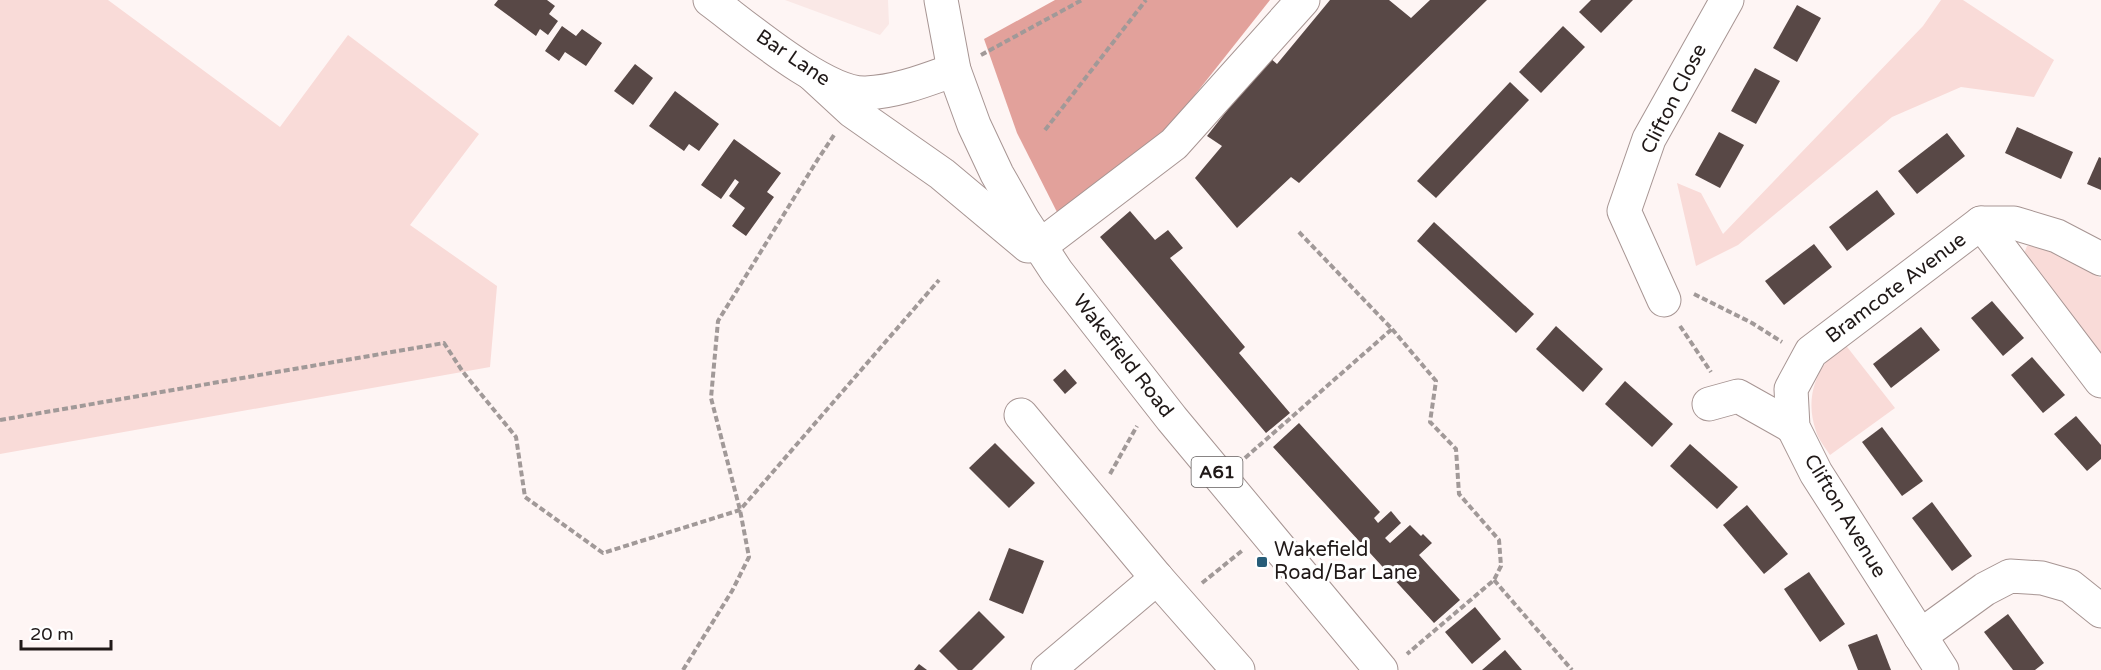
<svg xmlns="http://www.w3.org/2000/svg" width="2101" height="670" viewBox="0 0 2101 670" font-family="'Varela Round',sans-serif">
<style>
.built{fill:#fae8e6}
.green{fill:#f9dbd8}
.forest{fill:#e2a19b}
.building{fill:#584846}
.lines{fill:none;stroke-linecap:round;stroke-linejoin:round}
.minor-casing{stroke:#a79593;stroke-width:35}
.major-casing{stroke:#a79593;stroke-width:35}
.path{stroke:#a19998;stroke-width:4;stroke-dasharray:6 3;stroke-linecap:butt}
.minor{stroke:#fff;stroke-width:33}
.major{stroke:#fff;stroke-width:33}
.poi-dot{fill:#275c78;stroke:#fff;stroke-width:2}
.labels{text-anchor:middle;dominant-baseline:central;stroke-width:6;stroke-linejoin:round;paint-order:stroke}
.shield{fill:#fff;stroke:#635e5d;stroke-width:1.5}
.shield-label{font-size:18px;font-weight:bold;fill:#201918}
.street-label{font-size:20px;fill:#201918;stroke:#fff}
.poi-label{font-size:20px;fill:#201918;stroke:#fff;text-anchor:start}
</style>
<rect width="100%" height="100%" fill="#fef5f4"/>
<!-- built -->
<polygon class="built" points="785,0 888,0 889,24 880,35"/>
<!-- green -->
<g class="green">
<polygon points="0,0 108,0 280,127 348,35 479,134 410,225 497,286 490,367 0,454"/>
<polygon points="1941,0 1963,0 2054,60 2034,97 1961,87 1892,117 1738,245 1696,266 1677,183 1701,193 1723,234 1923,26"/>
<polygon points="2037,245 2101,278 2101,354 2023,256 2027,246"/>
<path d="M1844 343 1895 408 1830 455C1825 447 1818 439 1816 431 1804 395 1817 366 1844 343Z"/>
</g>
<!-- forest -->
<polygon class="forest" points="1055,0 1270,0 1156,144 1059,216 1017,133 984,39"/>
<!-- building -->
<g class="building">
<polygon points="498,0 547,0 555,6 549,14 558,21 548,35 540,29 536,36 494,5"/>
<polygon points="1330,0 1389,0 1411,18 1430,0 1487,0 1299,183 1291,177 1237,228 1195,178 1222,146 1207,136 1269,57 1277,64"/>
<polygon points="1591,0 1633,0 1601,33 1579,12"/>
<polygon points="1797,5 1821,18 1797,62 1773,48"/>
<polygon points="562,26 576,36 582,29 602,43 586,66 565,52 559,61 545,51"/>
<polygon points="1563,26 1585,47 1541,93 1519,72"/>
<polygon points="635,64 653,78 633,105 614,91"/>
<polygon points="1755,68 1780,81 1756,124 1731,111"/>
<polygon points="1510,82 1529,100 1436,198 1417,181"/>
<polygon points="675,91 719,124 699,151 689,144 684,151 649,126"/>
<polygon points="2017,127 2073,152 2061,179 2005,153"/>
<polygon points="1719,132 1744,145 1720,188 1695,175"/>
<polygon points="1947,133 1965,156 1917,194 1898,171"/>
<polygon points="734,139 781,173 767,192 774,197 746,236 732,226 745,208 729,196 739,182 735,179 721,199 701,185"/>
<polygon points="2099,157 2101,158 2101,190 2087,184"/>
<polygon points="1877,190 1895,214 1847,251 1829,227"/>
<polygon points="1130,211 1155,240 1168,230 1183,248 1170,258 1245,347 1239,353 1290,413 1266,433 1100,237"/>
<polygon points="1434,222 1534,314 1516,333 1417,241"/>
<polygon points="1814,244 1832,267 1784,305 1765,281"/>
<polygon points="1992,301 2024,338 2003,356 1971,318"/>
<polygon points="1556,326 1603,369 1583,392 1536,349"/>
<polygon points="1921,327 1940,350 1891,388 1873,364"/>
<polygon points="2032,357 2065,395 2043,413 2011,375"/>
<polygon points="1065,369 1077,383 1065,394 1053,380"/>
<polygon points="1625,381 1673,424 1652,447 1605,404"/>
<polygon points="2076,416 2101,445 2101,459 2087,471 2054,434"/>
<polygon points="1299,423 1380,512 1374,518 1378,523 1391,511 1401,523 1385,538 1390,543 1410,525 1421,536 1423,534 1432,543 1419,555 1460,600 1434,623 1273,447"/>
<polygon points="1882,427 1923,481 1902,496 1862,442"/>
<polygon points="995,443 1035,483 1009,508 969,468"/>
<polygon points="1690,444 1738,487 1717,509 1670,466"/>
<polygon points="1932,502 1972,556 1952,571 1912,518"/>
<polygon points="1747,505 1788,554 1764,574 1723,525"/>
<polygon points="1009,548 1044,561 1023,614 989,600"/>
<polygon points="1809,572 1845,624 1820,642 1784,589"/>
<polygon points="1475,607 1501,639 1472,664 1445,632"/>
<polygon points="979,611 1005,637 972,670 958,670 939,651"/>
<polygon points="2008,614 2044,663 2035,670 2013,670 1984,632"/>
<polygon points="1877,634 1891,670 1858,670 1848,645"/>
<polygon points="1505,650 1522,670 1482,670"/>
<polygon points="919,664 927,670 914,670"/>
</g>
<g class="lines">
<!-- minor casing -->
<g class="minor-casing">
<g id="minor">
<polyline points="1981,223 2101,381"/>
<polyline points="1040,246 1174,144 1303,0"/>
<polyline points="1664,300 1624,211 1649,139 1727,0"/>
<polyline points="1709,404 1738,396 1793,427"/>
<polyline points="1021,415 1157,578 1238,670"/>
<polyline points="1920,636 1985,589 2010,576 2042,578 2070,586 2101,611"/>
<polyline points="1048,670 1157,578"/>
<polyline points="1942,670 1816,473 1793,427 1791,389 1811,352 1981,223 2014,223 2057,236 2101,259"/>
</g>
</g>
<!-- major casing -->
<g class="major-casing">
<g id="major">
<path d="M710 0C744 25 825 95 866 93 896 92 926 80 954 70"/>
<polyline points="941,0 954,70 974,125 997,174 1023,220 1057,272 1172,419 1381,670"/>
<polyline points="813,75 852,111 942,174 1028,246"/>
</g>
</g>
<!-- path -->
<g class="path">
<polyline points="981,55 1082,0"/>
<polyline points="1045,130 1146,0"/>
<polyline points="1694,294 1752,323 1782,342"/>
<polyline points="1680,326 1711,372"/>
<polyline points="1392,329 1436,381 1430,422 1456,449 1459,494 1499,540 1501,566 1494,580 1407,654"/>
<polyline points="0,420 444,343 463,372 516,437 525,497 603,553 740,510 939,280"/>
<polyline points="1245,458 1392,329 1297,230"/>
<polyline points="1110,474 1137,426"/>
<polyline points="1494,580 1572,670"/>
<polyline points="1202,583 1243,550"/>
<polyline points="683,670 732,591 749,557 740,510 711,398 718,321 818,159 834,135"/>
</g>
<!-- minor -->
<use href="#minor" class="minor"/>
<!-- major -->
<use href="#major" class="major"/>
</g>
<!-- markers -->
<rect class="poi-dot" x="1256" y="556" width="12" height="12" rx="3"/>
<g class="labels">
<!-- shield labels -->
<rect class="shield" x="1191.5" y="457" width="51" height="30" rx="4.5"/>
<g class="shield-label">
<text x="1217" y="472">A61</text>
</g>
<!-- street labels -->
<g class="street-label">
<text transform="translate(793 58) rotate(34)">Bar Lane</text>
<text transform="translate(1674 99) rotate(-63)">Clifton Close</text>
<text transform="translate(1896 288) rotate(-37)">Bramcote Avenue</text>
<text transform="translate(1123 356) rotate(52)">Wakefield Road</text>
<text transform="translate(1845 516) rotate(59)">Clifton Avenue</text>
</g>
<!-- poi labels -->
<g class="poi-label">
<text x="1274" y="550">Wakefield<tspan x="1274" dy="23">Road/Bar Lane</tspan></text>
</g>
</g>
<!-- scale -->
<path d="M21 640v9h90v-9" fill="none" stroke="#201918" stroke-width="3"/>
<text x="30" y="640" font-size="18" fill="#201918" stroke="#ffffff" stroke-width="4.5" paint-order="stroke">20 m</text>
</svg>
